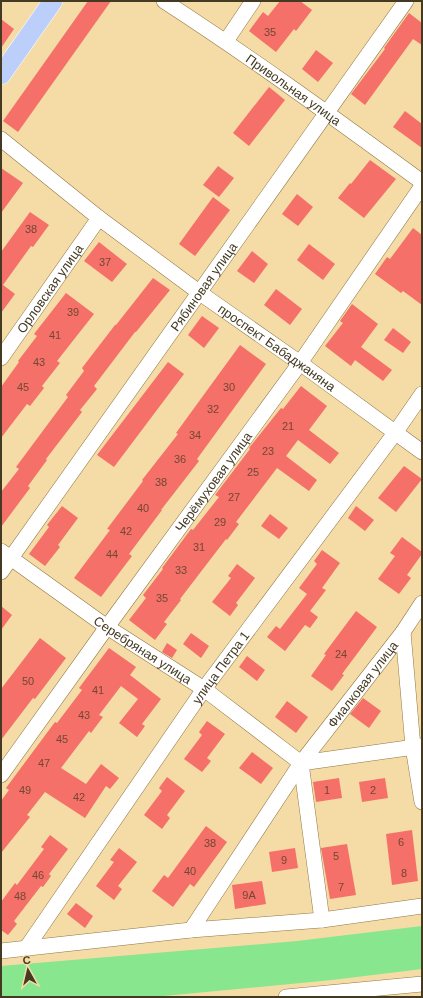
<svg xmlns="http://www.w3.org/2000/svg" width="423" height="998" viewBox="0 0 423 998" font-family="Helvetica,sans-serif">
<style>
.green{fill:#88e68e}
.building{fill:#f57069}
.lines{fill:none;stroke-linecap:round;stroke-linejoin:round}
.minor-casing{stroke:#907844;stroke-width:16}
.major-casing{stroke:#fff;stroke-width:20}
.minor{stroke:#fff;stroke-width:15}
.major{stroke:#bccffb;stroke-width:19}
.labels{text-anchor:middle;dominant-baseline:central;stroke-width:3;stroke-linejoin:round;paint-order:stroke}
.number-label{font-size:11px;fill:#704834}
.street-label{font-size:13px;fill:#443a23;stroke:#f5dba5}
</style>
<rect width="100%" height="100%" fill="#f5dba5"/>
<!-- green -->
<polygon class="green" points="422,926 422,969 332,980 153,997 1,997 1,966 297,941"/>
<!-- building -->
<g class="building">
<polygon points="88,1 111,1 18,132 3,121"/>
<polygon points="280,1 300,1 312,10 296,31 294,29 276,52 249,31 263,12 268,16"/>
<polygon points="409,13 422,23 422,45 413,39 365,105 351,94 385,49 384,48"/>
<polygon points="1,19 14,29 1,48"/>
<polygon points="316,50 333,63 318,82 302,69"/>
<polygon points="269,87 285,100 249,146 233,133"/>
<polygon points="405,111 422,124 422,148 393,127"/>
<polygon points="370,160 396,179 364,218 338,198 350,183 351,184"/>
<polygon points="218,166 234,178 219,197 203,185"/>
<polygon points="1,168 23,183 1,213"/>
<polygon points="297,194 313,207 298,226 282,214"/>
<polygon points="213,197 230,210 195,256 179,244"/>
<polygon points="30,212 49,225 33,247 31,246 3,285 15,294 1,313 1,252"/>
<polygon points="413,228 422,235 422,305 403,291 401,293 375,274 387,257 390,259"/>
<polygon points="99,242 127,264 112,282 84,261"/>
<polygon points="309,244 335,264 323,280 297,260"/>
<polygon points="252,251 268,264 254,283 237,271"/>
<polygon points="153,278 170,290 136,332 135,332 94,386 97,389 80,410 82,412 46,459 47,460 28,486 30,488 1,527 1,492 19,469 16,467 68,397 66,395 84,371 82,368 115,325 116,325"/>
<polygon points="276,289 302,309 290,325 264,305"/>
<polygon points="66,293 94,314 57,361 60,363 42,386 44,388 30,406 27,404 1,438 1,387 19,362 18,361 37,336 34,334"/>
<polygon points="352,304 378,324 361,347 392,370 383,381 355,360 351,366 325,346 343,323 340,321"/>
<polygon points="202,316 219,328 204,348 188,335"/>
<polygon points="393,328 411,342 403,353 384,340"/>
<polygon points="240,345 266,364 197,459 199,461 161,510 162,510 129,554 132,556 101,597 74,578 110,530 107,529 143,481 142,480 178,434 176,433"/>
<polygon points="168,362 184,374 114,467 97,455"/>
<polygon points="301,386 327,406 309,430 339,453 330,464 298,440 286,456 317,480 309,491 277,468 236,522 239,524 227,540 226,539 180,599 181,600 164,622 167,624 155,640 129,620 146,598 143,595 163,569 162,568 191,529 193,530 219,497 215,495 250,449 249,448 281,408 283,409"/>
<polygon points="404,466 422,479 396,512 378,498"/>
<polygon points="62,506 78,518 58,545 60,547 45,566 29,554 49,527 47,525"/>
<polygon points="356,506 374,520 365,531 348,518"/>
<polygon points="270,514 288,528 279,539 261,526"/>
<polygon points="402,537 422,552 422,554 407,575 411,578 399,594 378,579 395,556 390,553"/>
<polygon points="322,550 340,563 322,588 326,590 310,611 318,617 310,628 305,625 285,651 267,637 276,626 280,629 307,594 299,588 317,564 314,561"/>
<polygon points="237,564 255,578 236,603 238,605 230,616 212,602 231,578 228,576"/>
<polygon points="1,606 12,615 1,630"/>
<polygon points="356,611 377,627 342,674 344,675 332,691 311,676 326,655 324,654"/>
<polygon points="191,633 209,646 201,658 183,644"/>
<polygon points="40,638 66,658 35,699 33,698 1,740 1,689"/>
<polygon points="167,643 177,650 172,658 162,652"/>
<polygon points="109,648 136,667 130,675 161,699 142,724 145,726 137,737 119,723 138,699 121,686 99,715 103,717 91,733 89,731 61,768 86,784 101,764 119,778 110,789 106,786 85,818 45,792 27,815 30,817 1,853 1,801 9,790 6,788 55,722 57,723 82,690 79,688"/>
<polygon points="247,656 265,670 257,681 239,667"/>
<polygon points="363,698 381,711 369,728 350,714"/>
<polygon points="287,701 308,717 296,733 275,717"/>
<polygon points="207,721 225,734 207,758 211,761 202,772 184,759 202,735 199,732"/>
<polygon points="252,752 273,768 261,784 239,768"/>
<polygon points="167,777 185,791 167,815 170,818 162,829 144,815 162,791 159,788"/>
<polygon points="339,778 342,798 316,802 313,782"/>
<polygon points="385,778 388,798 362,802 359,782"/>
<polygon points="206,826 227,842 194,887 190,884 173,907 152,891 164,875 168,878"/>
<polygon points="412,830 418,881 392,885 386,834"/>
<polygon points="50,835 68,849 49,874 51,876 43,887 41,886 14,921 17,924 8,935 1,930 1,902 15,883 17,885 44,849 41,847"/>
<polygon points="347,844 356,895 330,899 321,848"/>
<polygon points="119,848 137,862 118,886 122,889 114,900 96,886 114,862 110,860"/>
<polygon points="295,848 298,868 272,872 269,852"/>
<polygon points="262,881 266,904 235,909 232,885"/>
<polygon points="76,903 93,916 85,928 67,914"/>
</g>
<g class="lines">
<!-- minor casing -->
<g class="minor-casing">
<g id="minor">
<path id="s1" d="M164 1C252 58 337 120 422 182"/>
<polyline points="226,41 253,1"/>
<path id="s2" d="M1 139 99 218 200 293 300 363 422 452"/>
<path id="s3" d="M1 358 99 218"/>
<path id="s4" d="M1 551 107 627 204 689 301 763 422 746"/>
<path id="s5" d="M1 572 406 1"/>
<polyline points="403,632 413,747 422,802"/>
<polyline points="301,763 322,920"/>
<path id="s6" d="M1 775 107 627 300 363 422 186"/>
<path id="s7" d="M191 930 301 763 403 632 422 603"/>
<path id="s8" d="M27 947 204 689 395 433 422 394"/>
<polyline points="1,951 191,930 322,920 422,906"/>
<polyline points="286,997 422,984"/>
</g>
</g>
<!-- major casing -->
<g class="major-casing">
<polyline id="major" points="1,75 53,1"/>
</g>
<!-- minor -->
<use href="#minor" class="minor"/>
<!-- major -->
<use href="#major" class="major"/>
</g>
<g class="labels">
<!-- number labels -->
<g class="number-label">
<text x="270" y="32">35</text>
<text x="31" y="229">38</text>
<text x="105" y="262">37</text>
<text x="73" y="312">39</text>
<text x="55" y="335">41</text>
<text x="39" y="362">43</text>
<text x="23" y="387">45</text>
<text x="229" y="387">30</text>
<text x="213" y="409">32</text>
<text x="288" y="426">21</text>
<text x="195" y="435">34</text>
<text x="268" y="451">23</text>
<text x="180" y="459">36</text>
<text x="253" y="472">25</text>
<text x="161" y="482">38</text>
<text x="234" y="497">27</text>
<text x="143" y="508">40</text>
<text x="220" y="522">29</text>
<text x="126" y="531">42</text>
<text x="199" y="547">31</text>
<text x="112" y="554">44</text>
<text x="181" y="570">33</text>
<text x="162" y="598">35</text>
<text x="341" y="654">24</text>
<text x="28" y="681">50</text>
<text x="98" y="690">41</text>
<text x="84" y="715">43</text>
<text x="62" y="739">45</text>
<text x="44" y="763">47</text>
<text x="25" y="790">49</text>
<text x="327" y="790">1</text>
<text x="373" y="790">2</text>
<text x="79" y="797">42</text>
<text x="401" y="842">6</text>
<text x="210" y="843">38</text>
<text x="336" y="856">5</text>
<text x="284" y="860">9</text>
<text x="190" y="871">40</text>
<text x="404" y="873">8</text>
<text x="38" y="875">46</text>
<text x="341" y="887">7</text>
<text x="249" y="895">9А</text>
<text x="20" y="896">48</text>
</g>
<!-- street labels -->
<g class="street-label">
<text stroke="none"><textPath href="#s1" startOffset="157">Привольная улица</textPath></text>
<text stroke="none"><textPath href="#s5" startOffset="350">Рябиновая улица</textPath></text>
<text stroke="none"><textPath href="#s3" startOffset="85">Орловская улица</textPath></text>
<text stroke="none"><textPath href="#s2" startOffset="346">проспект Бабаджаняна</textPath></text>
<text stroke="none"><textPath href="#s6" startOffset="362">Черёмуховая улица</textPath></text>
<text stroke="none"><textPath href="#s4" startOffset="173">Серебряная улица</textPath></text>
<text stroke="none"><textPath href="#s8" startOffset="340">улица Петра 1</textPath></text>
<text stroke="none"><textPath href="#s7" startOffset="300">Фиалковая улица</textPath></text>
</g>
</g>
<!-- border -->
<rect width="423" height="998" fill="none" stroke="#443a23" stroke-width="4"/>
<!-- north arrow -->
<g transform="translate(28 970) rotate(352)" stroke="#f5dba5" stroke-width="3" paint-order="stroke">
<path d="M0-3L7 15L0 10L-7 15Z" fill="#443a23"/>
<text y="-6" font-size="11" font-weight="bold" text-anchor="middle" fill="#443a23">С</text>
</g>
</svg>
